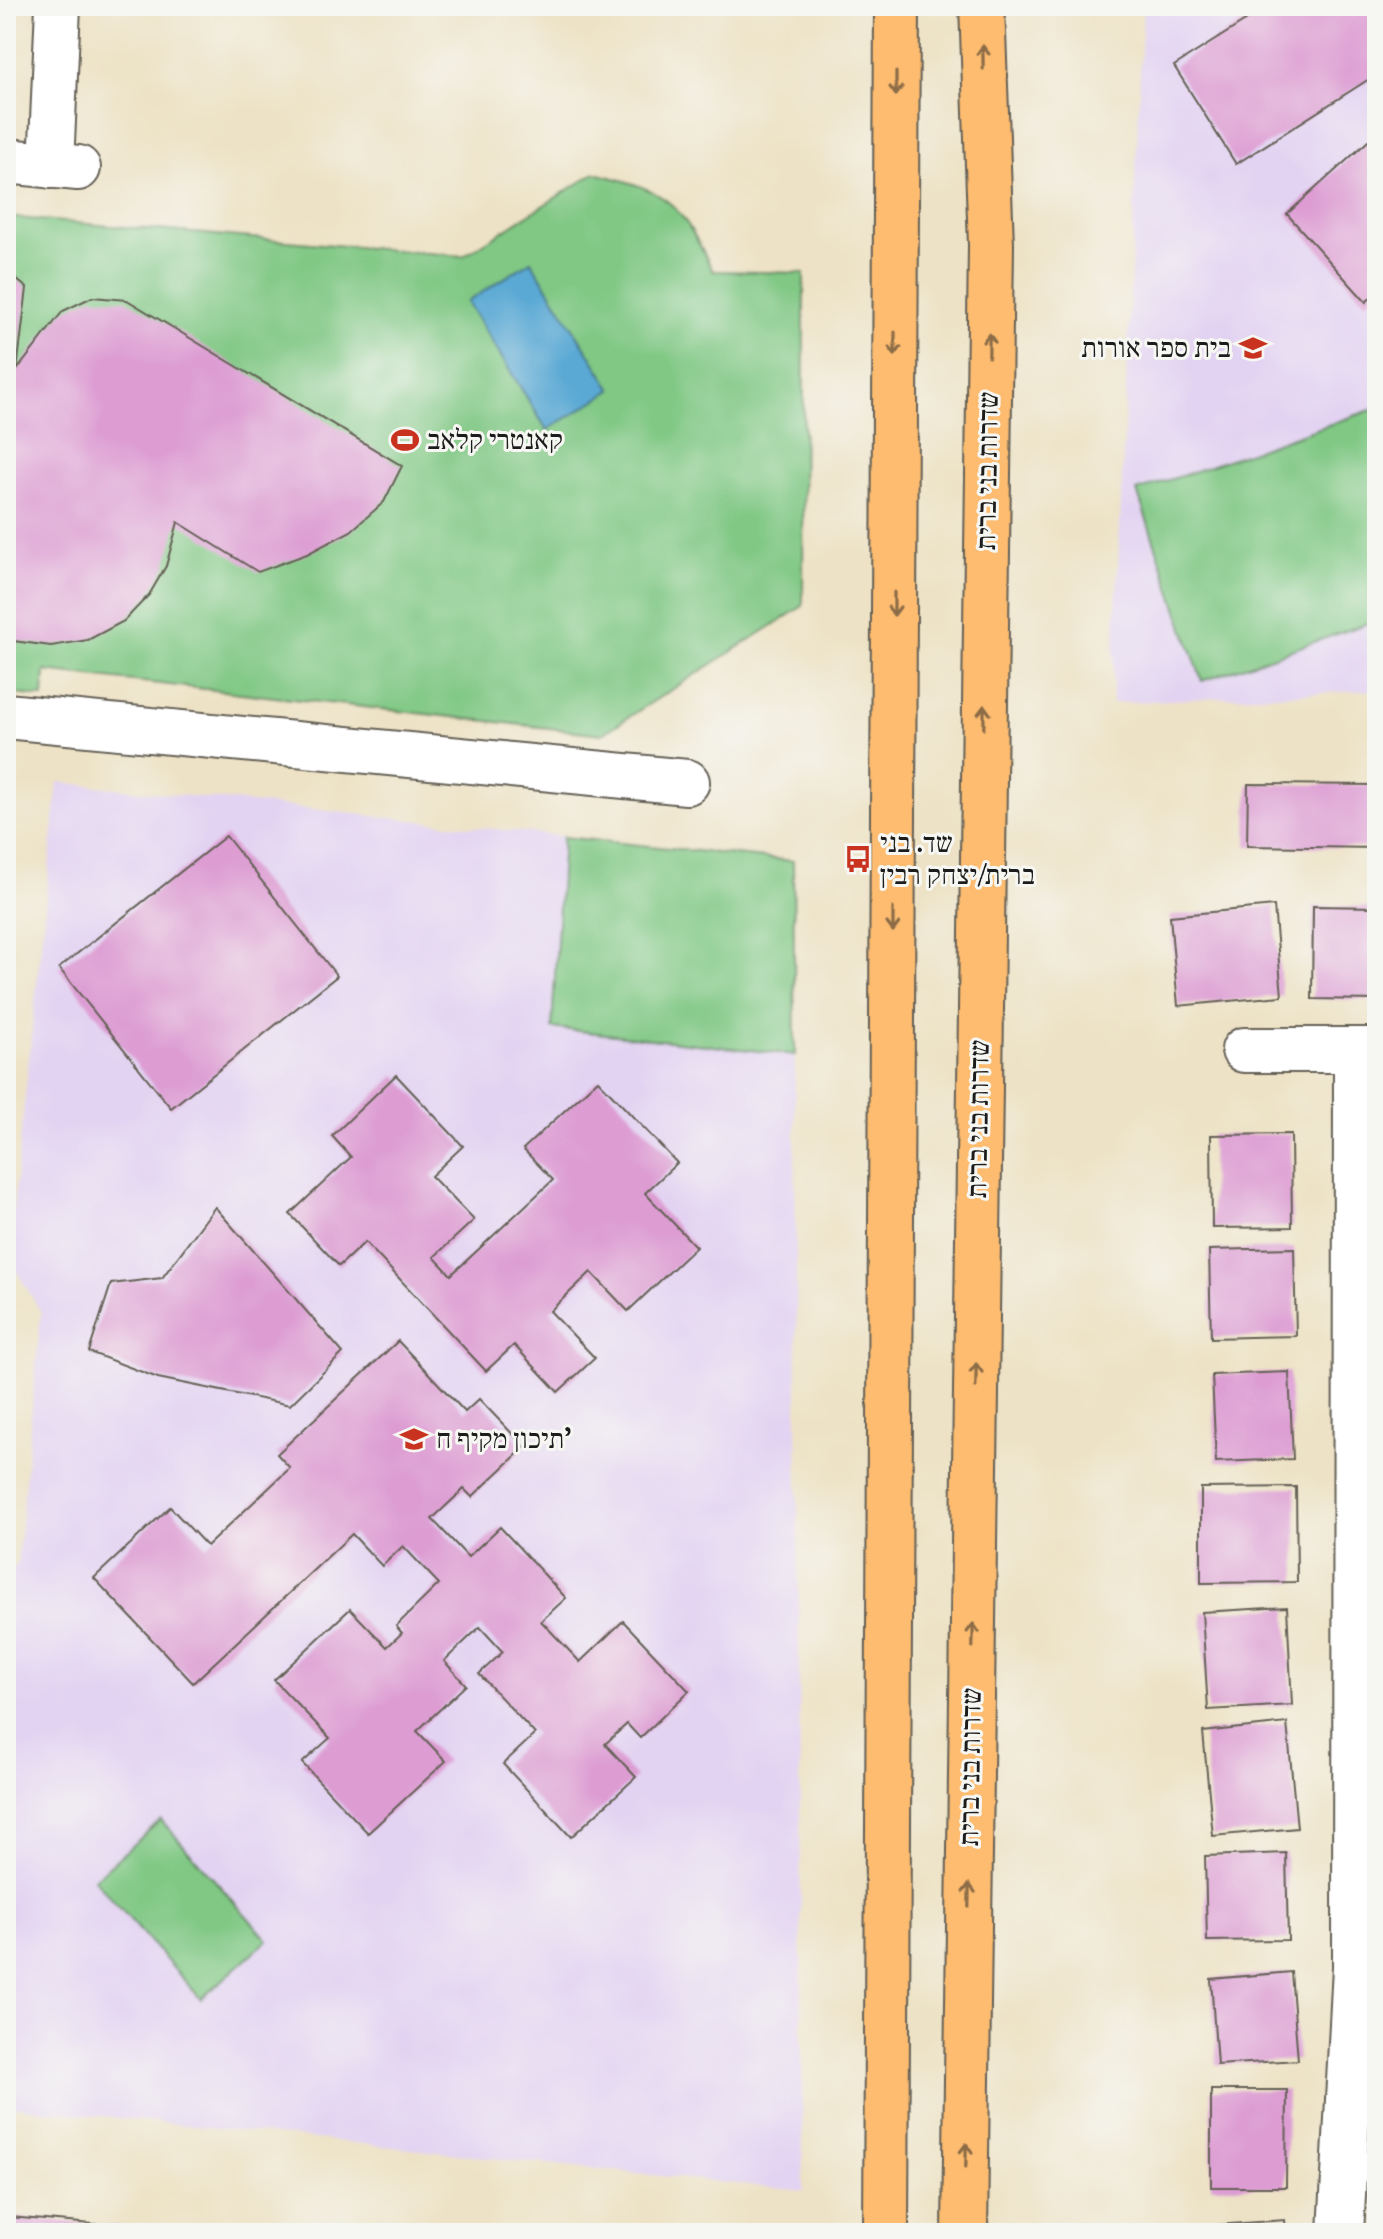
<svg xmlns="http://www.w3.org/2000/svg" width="1383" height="2239" viewBox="0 0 1383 2239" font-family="'IM FELL DW Pica','Frank Ruhl Libre',serif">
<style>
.built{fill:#e3d3f2}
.green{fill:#80c884;stroke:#4e7250;stroke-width:2}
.water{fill:#5aa9d4;stroke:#3b6278;stroke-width:2}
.building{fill:#dd9dd3}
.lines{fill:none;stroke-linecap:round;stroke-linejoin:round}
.minor-casing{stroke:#656157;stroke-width:48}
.major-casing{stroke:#656157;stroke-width:48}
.minor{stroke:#fff;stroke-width:44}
.major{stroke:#fdbc70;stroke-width:44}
.oneway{stroke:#8c6c46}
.labels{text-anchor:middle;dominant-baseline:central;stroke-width:6;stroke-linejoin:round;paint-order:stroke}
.poi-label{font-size:28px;fill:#1c1c1c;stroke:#f6f6f2;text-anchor:start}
.street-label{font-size:28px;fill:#1c1c1c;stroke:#f6f6f2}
</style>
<rect width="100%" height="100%" fill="#f6f6f2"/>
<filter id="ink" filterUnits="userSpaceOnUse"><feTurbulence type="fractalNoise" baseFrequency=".0125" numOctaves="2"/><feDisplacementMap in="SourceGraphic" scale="16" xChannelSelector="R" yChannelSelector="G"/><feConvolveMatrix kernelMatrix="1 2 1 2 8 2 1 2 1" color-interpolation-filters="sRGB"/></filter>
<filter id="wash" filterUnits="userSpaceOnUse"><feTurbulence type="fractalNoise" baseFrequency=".006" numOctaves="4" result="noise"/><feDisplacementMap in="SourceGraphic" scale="32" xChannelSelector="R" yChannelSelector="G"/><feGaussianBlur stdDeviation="1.8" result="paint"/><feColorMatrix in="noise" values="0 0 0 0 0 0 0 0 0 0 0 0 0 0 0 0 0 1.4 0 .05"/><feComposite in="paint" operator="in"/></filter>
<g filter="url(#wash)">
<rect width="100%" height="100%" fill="#ede2c5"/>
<!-- built -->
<g class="built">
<polygon points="1143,6 1377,6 1377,690 1112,703"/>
<polygon points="58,782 793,861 803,2191 6,2106 6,1573 17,1565 41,1312 8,1257"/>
</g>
<!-- green -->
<g class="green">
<path d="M595 173C672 192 678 202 713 271L804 273 803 606 602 734 45 671 43 697 6 693V217L463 256Z"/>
<polygon points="1377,408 1377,620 1202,681 1137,491"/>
<polygon points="563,837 793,861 795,1055 552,1028"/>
<polygon points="161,1820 268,1940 201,1999 94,1879"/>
</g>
<!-- water -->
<polygon class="water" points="531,261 612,390 547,430 467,302"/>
<g id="blocks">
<!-- building -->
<g class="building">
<polygon points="1269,6 1377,6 1377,74 1236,164 1174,66"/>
<polygon points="1377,133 1377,292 1366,302 1287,214"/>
<polygon points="6,271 27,288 17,370 63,311 92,297 127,300 402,466 384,502 351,531 307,554 258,572 178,522 166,566 149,595 124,621 88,640 51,646 6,640"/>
<polygon points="1248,784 1377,785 1377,848 1247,846"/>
<polygon points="226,836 337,976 171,1108 59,968"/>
<polygon points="1274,906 1282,996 1178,1006 1170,916"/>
<polygon points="1313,906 1377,907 1377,1000 1312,999"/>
<polygon points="396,1075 463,1146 431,1176 474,1220 434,1257 451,1275 553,1180 523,1149 598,1080 677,1163 645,1193 696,1247 628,1311 591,1272 550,1311 595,1358 558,1392 514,1345 486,1371 365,1242 339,1266 290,1214 351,1157 332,1136"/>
<polygon points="1291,1134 1292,1227 1212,1228 1211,1135"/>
<polygon points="215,1207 343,1353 290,1405 158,1378 89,1352 111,1284 162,1278"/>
<polygon points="1294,1248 1296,1336 1211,1338 1209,1250"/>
<polygon points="398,1341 465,1412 479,1399 525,1447 472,1497 464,1489 432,1519 468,1557 500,1527 566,1598 541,1621 580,1662 623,1621 689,1691 640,1738 627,1724 605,1744 636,1777 571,1837 503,1764 535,1734 479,1674 503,1652 480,1627 444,1661 466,1685 417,1731 446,1761 368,1833 302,1763 330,1738 274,1680 350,1609 387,1647 402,1633 396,1626 439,1584 403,1546 382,1566 352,1534 193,1683 94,1578 170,1507 207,1546 290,1468 277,1454"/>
<polygon points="1289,1372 1293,1459 1216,1462 1212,1375"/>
<polygon points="1296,1487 1297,1582 1201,1583 1201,1488"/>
<polygon points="1287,1607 1292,1705 1208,1710 1202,1612"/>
<polygon points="1287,1723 1297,1828 1213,1836 1203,1732"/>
<polygon points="1286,1853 1288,1940 1207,1941 1205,1856"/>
<polygon points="1291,1972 1298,2060 1217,2065 1211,1979"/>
<polygon points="1211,2090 1287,2090 1286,2187 1211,2187"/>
<polygon points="9,2217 176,2231 176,2233 8,2233"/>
<polygon points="1285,2220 1286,2233 1203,2233 1203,2226"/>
</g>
</g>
</g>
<g filter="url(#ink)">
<use href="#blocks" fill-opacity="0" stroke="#656157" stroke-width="2"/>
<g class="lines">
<!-- minor casing -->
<g class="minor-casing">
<g id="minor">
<polyline points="6,161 78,168"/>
<polyline points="51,166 58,6"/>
<polyline points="6,716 687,782"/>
<polyline points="1244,1050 1377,1050"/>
<polyline points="1341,2233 1355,1967 1356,1050"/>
</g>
</g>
<!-- major casing -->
<g class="major-casing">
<g id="major">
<polyline points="886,2233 897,6"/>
<polyline points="965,2233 991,245 982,6"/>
</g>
</g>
<!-- minor -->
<use href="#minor" class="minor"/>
<!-- major -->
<use href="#major" class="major"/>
</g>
<!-- one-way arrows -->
<defs><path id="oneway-shaft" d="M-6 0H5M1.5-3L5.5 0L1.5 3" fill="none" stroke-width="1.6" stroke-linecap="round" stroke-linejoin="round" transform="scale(2)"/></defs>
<g class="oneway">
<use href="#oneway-shaft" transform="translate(983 57) rotate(-91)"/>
<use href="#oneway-shaft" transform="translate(896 84) rotate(90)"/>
<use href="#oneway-shaft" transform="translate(895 344) rotate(90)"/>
<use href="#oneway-shaft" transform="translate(989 345) rotate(-89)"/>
<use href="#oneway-shaft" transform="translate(894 604) rotate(90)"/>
<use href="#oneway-shaft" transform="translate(984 717) rotate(-89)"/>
<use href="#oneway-shaft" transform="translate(893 920) rotate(90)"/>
<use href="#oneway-shaft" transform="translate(976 1375) rotate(-89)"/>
<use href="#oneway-shaft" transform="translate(973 1635) rotate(-89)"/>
<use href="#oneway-shaft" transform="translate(969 1895) rotate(-89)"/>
<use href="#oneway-shaft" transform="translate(966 2155) rotate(-89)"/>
</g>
</g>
<!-- icons -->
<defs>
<g id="school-bare" transform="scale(2.16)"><path d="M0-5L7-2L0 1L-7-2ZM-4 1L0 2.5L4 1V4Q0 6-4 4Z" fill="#c8321e" stroke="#f6f6f2" stroke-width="2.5" paint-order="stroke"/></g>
<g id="stadium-bare" transform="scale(2.16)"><path d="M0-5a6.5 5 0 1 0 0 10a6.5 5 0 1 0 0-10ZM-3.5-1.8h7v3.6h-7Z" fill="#c8321e" stroke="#f6f6f2" stroke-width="2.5" paint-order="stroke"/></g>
<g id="bus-bare" transform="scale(2.16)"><path d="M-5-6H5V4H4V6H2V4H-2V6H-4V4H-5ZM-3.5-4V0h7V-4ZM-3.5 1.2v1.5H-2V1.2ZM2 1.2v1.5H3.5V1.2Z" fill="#c8321e" stroke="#f6f6f2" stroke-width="2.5" paint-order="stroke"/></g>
</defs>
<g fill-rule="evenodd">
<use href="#school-bare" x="1253" y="348"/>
<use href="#stadium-bare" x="405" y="440"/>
<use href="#bus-bare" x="858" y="859"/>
<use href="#school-bare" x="414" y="1439"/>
</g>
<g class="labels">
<!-- poi labels -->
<g class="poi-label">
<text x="1231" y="348" text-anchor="end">בית ספר אורות</text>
<text x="427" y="440">קאנטרי קלאב</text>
<text x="880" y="843">שד. בני<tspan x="880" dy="32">ברית/יצחק רבין</tspan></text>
<text x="436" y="1439">תיכון מקיף ח'</text>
</g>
<!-- street labels -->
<g class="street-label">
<text transform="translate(988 471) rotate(-89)">שדרות בני ברית</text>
<text transform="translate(979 1119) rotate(-89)">שדרות בני ברית</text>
<text transform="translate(971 1767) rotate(-89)">שדרות בני ברית</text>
</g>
</g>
<!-- margin -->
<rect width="1383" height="2239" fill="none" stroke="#f6f6f2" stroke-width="32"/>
</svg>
